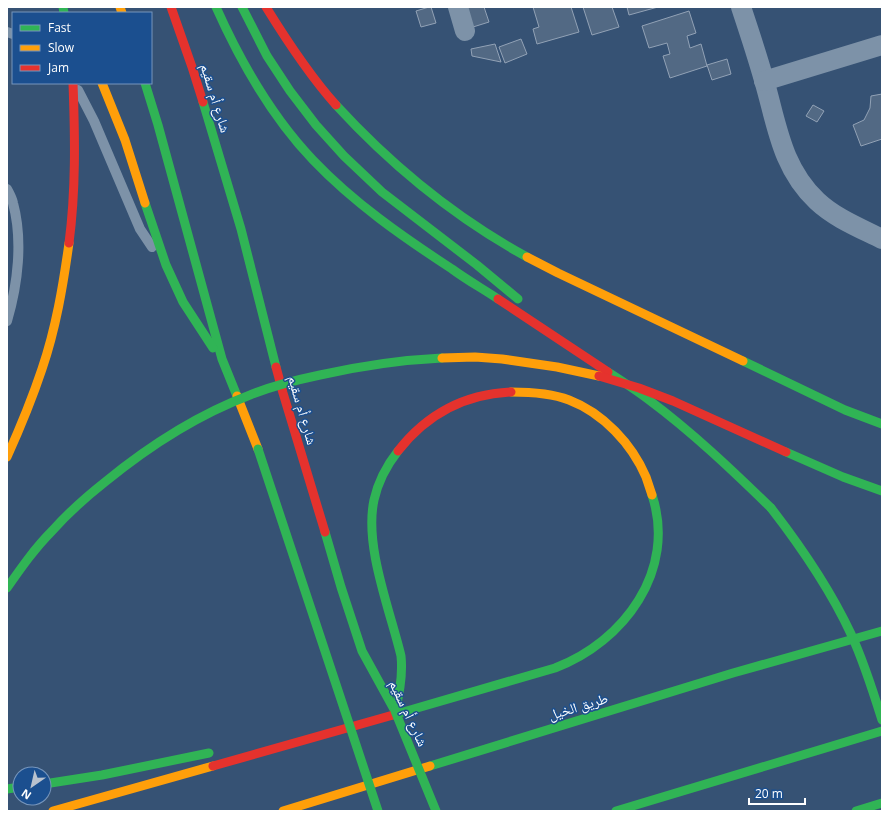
<svg xmlns="http://www.w3.org/2000/svg" width="889" height="818" viewBox="0 0 889 818" font-family="'Open Sans','Noto Naskh Arabic',sans-serif">
<style>
.building{fill:#526984;stroke:#92a2b6}
.lines{fill:none;stroke-linecap:round;stroke-linejoin:round}
.lane{stroke:#7d92a8;stroke-width:10}
.street{stroke:#7d92a8;stroke-width:20}
.fast{stroke:#30b455;stroke-width:9}
.slow{stroke:#ff9f0a;stroke-width:9}
.jam{stroke:#e5322d;stroke-width:9}
.fast-bridge{stroke:#30b455;stroke-width:9}
.slow-bridge{stroke:#ff9f0a;stroke-width:9}
.jam-bridge{stroke:#e5322d;stroke-width:9}
.labels{text-anchor:middle;dominant-baseline:central;stroke-width:3;stroke-linejoin:round;paint-order:stroke}
.street-label{font-size:14px;fill:#fff;stroke:#1b4f8f}
</style>
<rect width="100%" height="100%" fill="#365274"/>
<!-- building -->
<g class="building">
<polygon points="429,7 431,7 436,23 421,27 416,11"/>
<polygon points="467,7 484,7 489,22 473,27"/>
<polygon points="533,7 571,7 579,32 537,44 533,29 539,27"/>
<polygon points="583,7 612,7 619,27 592,35"/>
<polygon points="627,7 658,7 629,15"/>
<polygon points="689,11 696,33 687,36 690,48 701,44 707,66 670,78 663,56 670,54 667,43 649,48 642,26"/>
<polygon points="521,39 527,54 505,63 499,47"/>
<polygon points="495,44 501,62 472,56 471,49"/>
<polygon points="727,59 731,74 712,80 707,65"/>
<polygon points="882,94 882,139 861,146 853,125 864,120 870,108 871,96"/>
<polygon points="813,105 824,111 817,122 806,116"/>
</g>
<g class="lines">
<!-- lane -->
<g class="lane">
<polyline points="7,32 13,34"/>
<polyline points="78,90 94,121 134,215 140,229 152,247"/>
<path d="M7 189C9 193 12 198 13 203 23 240 18 284 7 321"/>
</g>
<!-- street -->
<g class="street">
<polyline points="458,7 465,31"/>
<path d="M741 7C749 31 757 55 764 80 777 124 781 167 817 201 835 218 860 228 882 239"/>
<polyline points="764,81 882,45"/>
</g>
<!-- fast -->
<g class="fast">
<polyline points="63,7 64,13"/>
<path d="M216 7C241 63 271 116 313 160 354 203 403 237 452 269 467 280 483 289 498 299"/>
<polyline points="242,7 267,56 290,91 316,125 344,156 382,192 477,265 518,299"/>
<polyline points="145,83 158,125 222,359 237,396"/>
<polyline points="203,102 241,229 276,367"/>
<path d="M336 105C392 166 454 217 527 257"/>
<polyline points="145,203 166,265 183,302 213,348"/>
<polyline points="743,361 845,410 882,424"/>
<path d="M608 372C622 381 636 390 649 400 692 432 732 470 771 508"/>
<polyline points="325,532 341,587 362,651 395,711"/>
<path d="M395 711C400 692 403 675 401 656 390 610 364 546 374 500 378 482 387 465 398 451"/>
<path d="M393 715 555 668C624 642 677 570 652 495"/>
<polyline points="430,766 733,673 882,631"/>
<polyline points="44,784 102,775 209,753"/>
<polyline points="7,789 20,787"/>
<polyline points="616,811 882,731"/>
<polyline points="856,811 882,803"/>
</g>
<!-- slow -->
<g class="slow">
<polyline points="120,7 122,13"/>
<polyline points="102,83 125,140 145,203"/>
<polyline points="527,257 558,273 743,361"/>
<path d="M511 392C531 392 551 393 569 400 603 413 632 444 646 477 648 483 650 489 652 495"/>
<polyline points="237,396 258,449"/>
<path d="M7 457C20 428 32 399 42 369 56 328 63 286 69 243"/>
<polyline points="53,811 213,766"/>
<polyline points="283,811 430,766"/>
</g>
<!-- jam -->
<g class="jam">
<polyline points="171,7 192,67 203,102"/>
<path d="M266 7C287 41 309 75 336 105"/>
<path d="M69 243C76 190 75 137 73 83"/>
<polyline points="498,299 608,372"/>
<polyline points="276,367 283,393 325,532"/>
<path d="M398 451C427 414 465 394 511 392"/>
<polyline points="213,766 393,715"/>
</g>
<!-- fast-bridge -->
<g class="fast-bridge">
<polyline points="258,449 378,811"/>
<polyline points="786,452 843,477 882,491"/>
<path d="M771 508C802 548 830 589 851 634 864 662 873 691 882 720"/>
<path d="M7 588C21 568 35 548 52 531 68 513 86 497 105 482 149 446 197 415 250 395 272 386 296 380 320 375 360 366 401 360 442 358"/>
<polyline points="395,711 436,811"/>
</g>
<!-- slow-bridge -->
<polyline class="slow-bridge" points="442,358 475,357 502,359 557,367 599,376"/>
<!-- jam-bridge -->
<polyline class="jam-bridge" points="599,376 639,388 673,401 786,452"/>
</g>
<g class="labels">
<!-- street labels -->
<g class="street-label">
<text transform="translate(216 98) rotate(73)">شارع أم سقيم</text>
<text transform="translate(303 410) rotate(74)">شارع أم سقيم</text>
<text transform="translate(578 706) rotate(-17)">طريق الخيل</text>
<text transform="translate(409 713) rotate(65)">شارع أم سقيم</text>
</g>
</g>
<!-- border -->
<rect width="889" height="818" fill="none" stroke="#ffffff" stroke-width="16"/>
<!-- legend -->
<rect x="12" y="12" width="140" height="72" fill="#1b4f8f" stroke="#7695bc"/>
<rect x="20" y="25" width="20" height="6" fill="#30b455" stroke="#7695bc"/>
<text x="48" y="32" font-size="12" fill="#ffffff">Fast</text>
<rect x="20" y="45" width="20" height="6" fill="#ff9f0a" stroke="#7695bc"/>
<text x="48" y="52" font-size="12" fill="#ffffff">Slow</text>
<rect x="20" y="65" width="20" height="6" fill="#e5322d" stroke="#7695bc"/>
<text x="48" y="72" font-size="12" fill="#ffffff">Jam</text>
<!-- north arrow -->
<g transform="translate(32 786) rotate(214)"><circle r="19" fill="#1b4f8f" stroke="#7695bc"/>
<path d="M0-3L7 15L0 10L-7 15Z" fill="#b9c2ce"/>
<text y="-6" font-size="11" font-weight="bold" text-anchor="middle" fill="#ffffff">N</text>
</g>
<!-- scale -->
<path d="M749 798v6h56v-6" fill="none" stroke="#ffffff" stroke-width="2"/>
<text x="755" y="798" font-size="12" fill="#ffffff" stroke="#1b4f8f" stroke-width="3" paint-order="stroke">20 m</text>
</svg>
